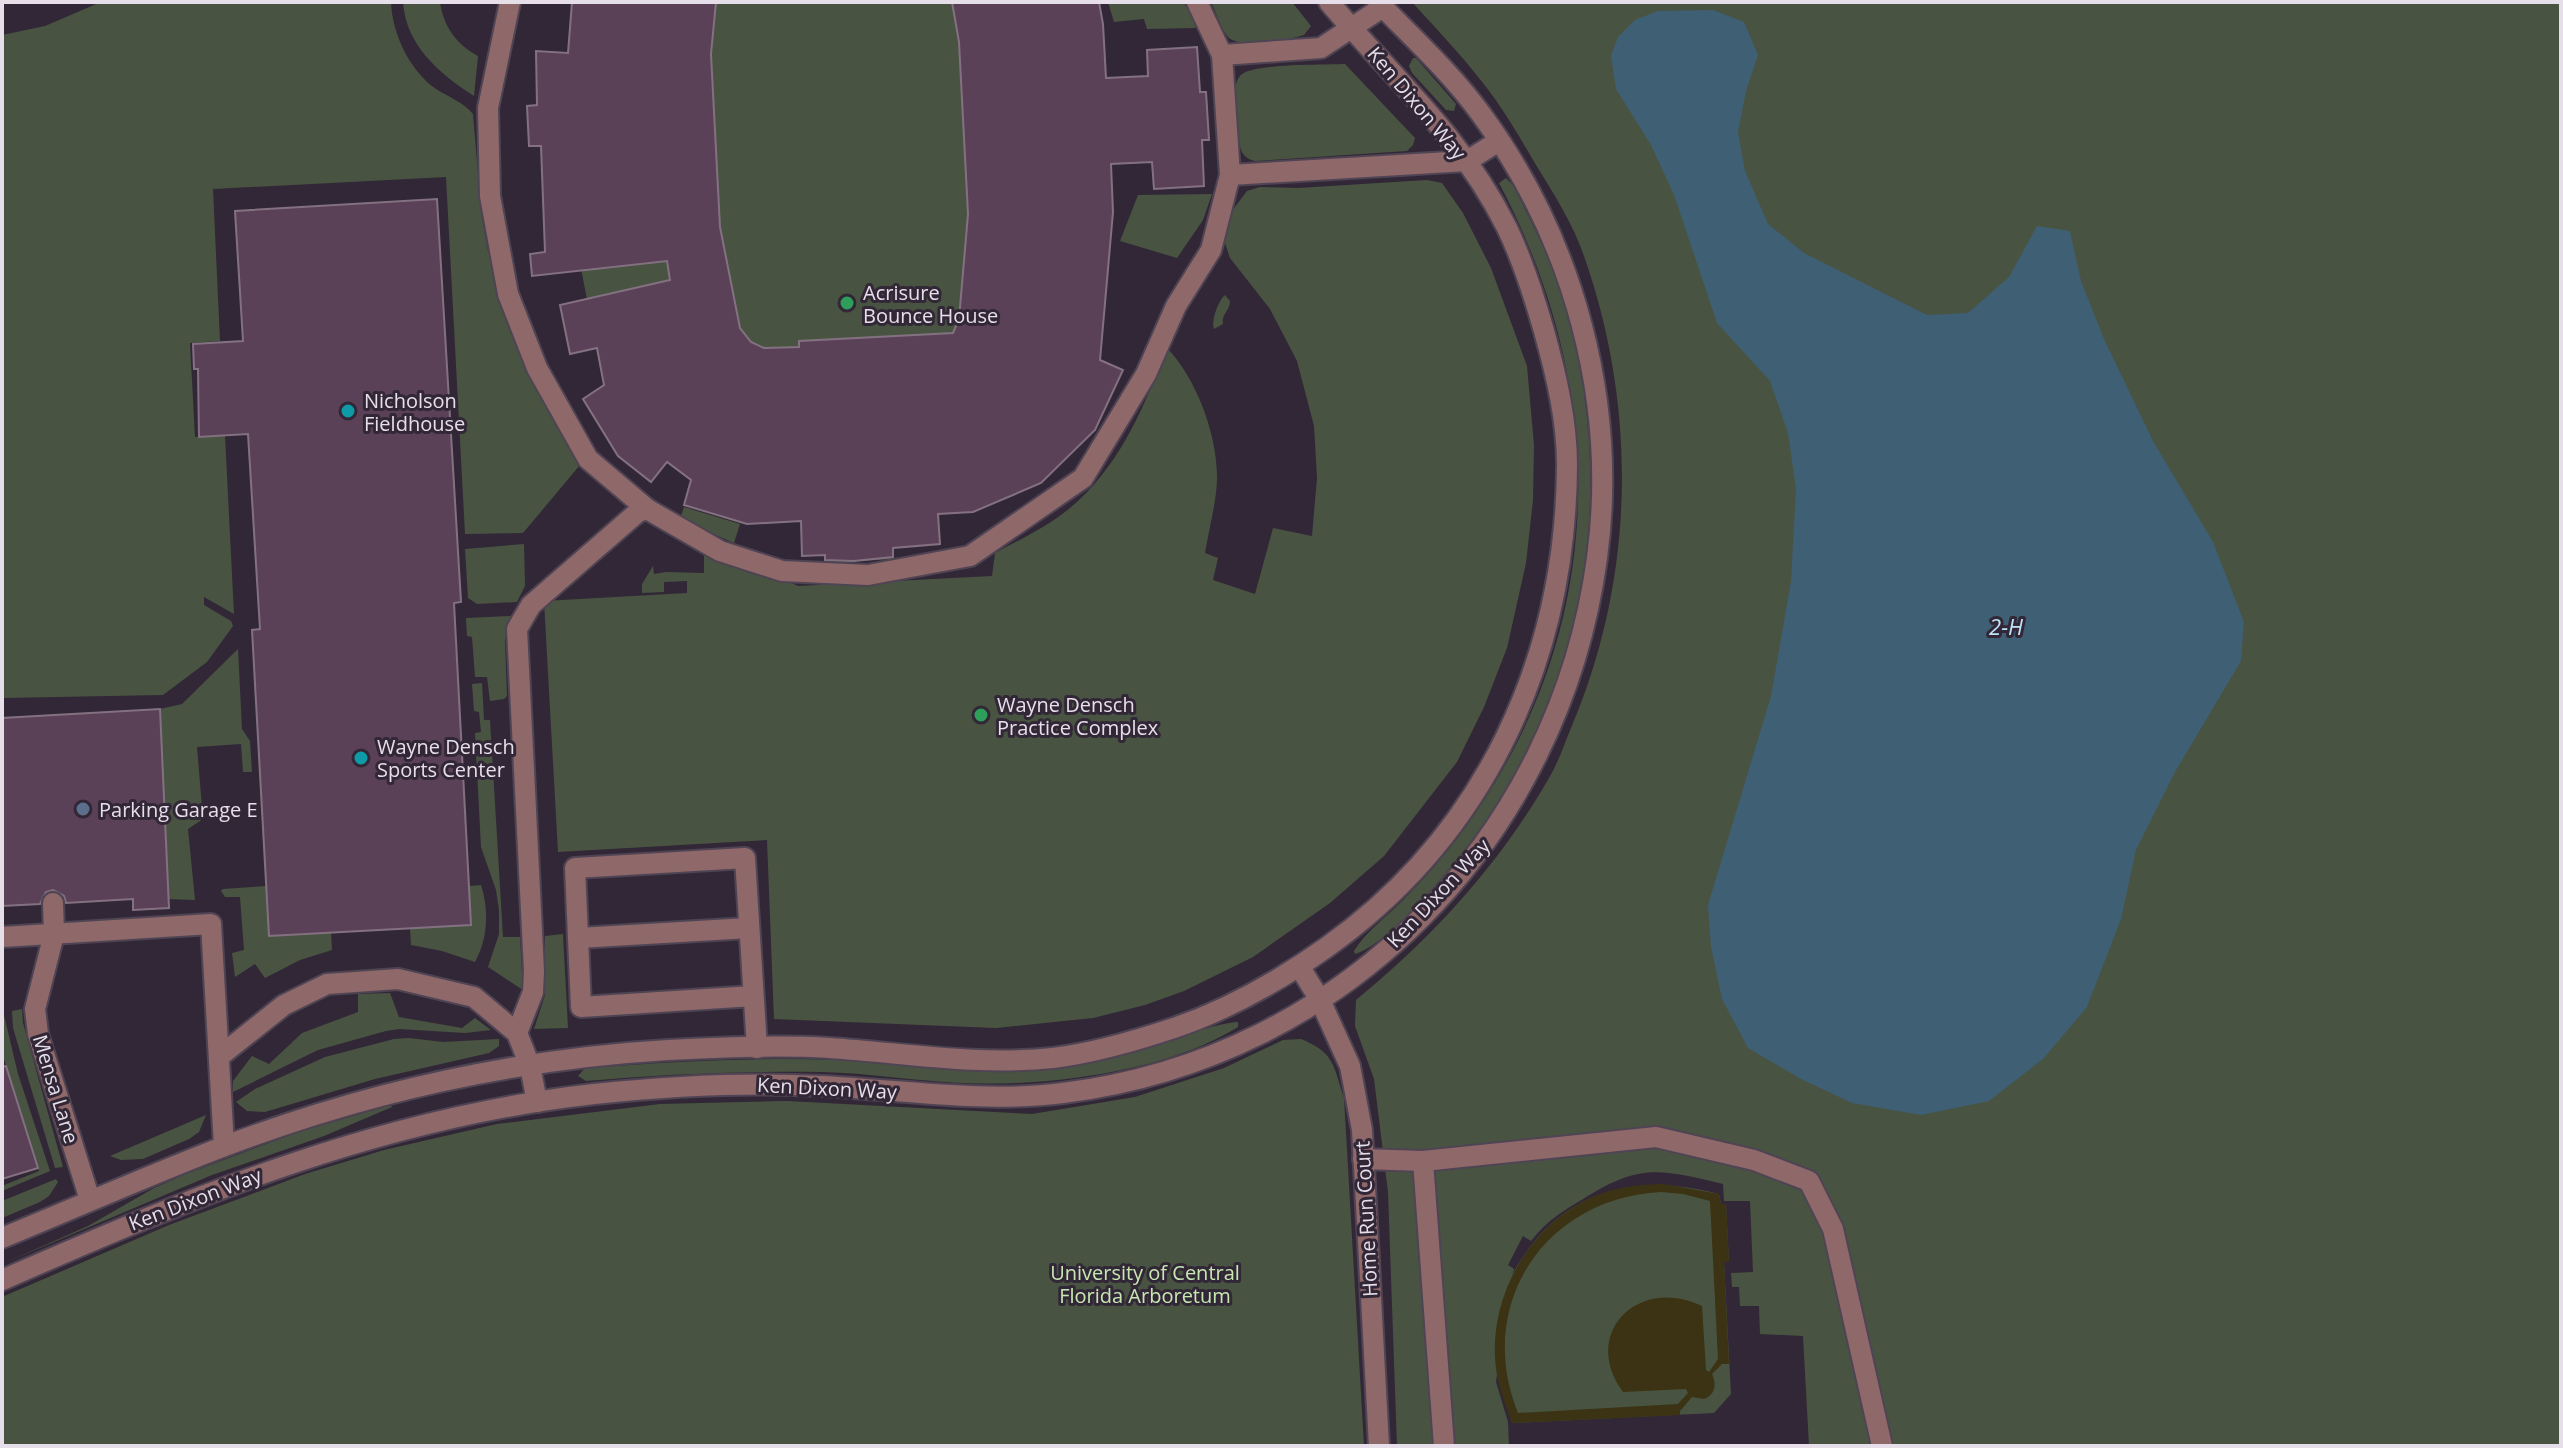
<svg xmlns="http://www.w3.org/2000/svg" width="2563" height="1448" viewBox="0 0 2563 1448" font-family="'Open Sans',sans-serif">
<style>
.green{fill:#485441}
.sand{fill:#3b3313;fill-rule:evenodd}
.water{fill:#3f5f74}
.building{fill:#5b4158;stroke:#837181;stroke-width:2}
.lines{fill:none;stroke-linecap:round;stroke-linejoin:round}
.minor-casing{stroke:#4f4453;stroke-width:24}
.minor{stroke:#8f686a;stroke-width:20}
.leisure-dot{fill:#2e9e5b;stroke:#322737;stroke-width:3}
.culture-dot{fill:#0f9aa8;stroke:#322737;stroke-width:3}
.service-dot{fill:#5c6f8a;stroke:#322737;stroke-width:3}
.labels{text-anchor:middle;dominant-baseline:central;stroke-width:6;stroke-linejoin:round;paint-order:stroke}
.street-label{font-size:20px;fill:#e6dfe9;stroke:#322737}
.poi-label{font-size:20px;fill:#e6dfe9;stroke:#322737;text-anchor:start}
.park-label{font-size:20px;fill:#c7e7b1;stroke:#322737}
.water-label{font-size:22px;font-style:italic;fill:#bee1f7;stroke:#322737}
</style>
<rect width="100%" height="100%" fill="#322737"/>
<!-- green -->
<g class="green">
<path d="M101 2H391C392 34 410 71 436 89 449 97 464 103 473 114L481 210 487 247 507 315 580 465 523 533 465 534 446 177 213 189 220 341 190 343 195 437 225 436 234 614 204 597V605L231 621 233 626 207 662 163 695 2 698V35L45 26Z"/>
<path d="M403 2H440C443 26 457 45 478 56L474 96C440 74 406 46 403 2Z"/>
<polygon points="572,2 1099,2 1103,24 1113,212 1100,357 1072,415 936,489 940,544 893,548 893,559 825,563 824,552 819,552 819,555 802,556 799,496 754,498 688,478 639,439 603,381 577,248 545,250 541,147 529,146 527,106 537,105 536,51 568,53"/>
<polygon points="1108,2 1183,2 1198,25 1195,28 1147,29 1144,19 1114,22"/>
<path d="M1211 2H1292L1311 26 1304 35C1288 40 1241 50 1228 37 1221 29 1216 12 1211 2Z"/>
<path d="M1412 2H2561V1446H1809L1803 1336 1760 1334 1759 1306H1740L1739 1287H1732L1731 1273 1753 1272 1750 1201H1724L1723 1184C1660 1169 1640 1163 1583 1199 1561 1212 1547 1221 1531 1241L1523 1236 1508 1265 1514 1269 1512 1275C1557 1192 1631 1171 1719 1194L1721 1204H1726L1729 1262H1724L1731 1394 1714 1413 1512 1423 1497 1374 1496 1382 1508 1422 1509 1446H1397L1388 1192 1374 1079 1355 1026 1356 1000C1433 937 1499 865 1549 778 1558 763 1564 745 1571 728 1635 578 1638 410 1584 256 1573 224 1554 194 1536 165 1523 143 1510 120 1495 99 1470 64 1440 33 1412 2Z"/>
<polygon points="1413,58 1416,58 1456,104 1454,111 1446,110 1412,73 1409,66"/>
<path d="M1345 64 1415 138 1413 145 1407 151 1255 161C1239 157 1240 146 1238 132 1237 117 1230 88 1240 76 1249 63 1326 65 1345 64Z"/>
<path d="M1506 178 1513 185C1532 223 1552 261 1564 302 1621 494 1585 698 1460 856 1438 883 1388 944 1355 954L1354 951C1367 930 1387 917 1404 899 1434 869 1461 836 1484 800 1609 608 1605 383 1499 183Z"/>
<path d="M1427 180 1442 183 1463 213 1491 268 1527 366 1534 445 1533 500 1526 563 1507 648 1484 707 1457 762 1384 856 1330 903 1253 957 1184 991 1145 1005 1093 1018 996 1028 774 1019 767 840 558 852 544 601 687 593V581L664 582V592L642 593V584L653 566 654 574 666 572 704 573V554L749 573 785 580 798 586 992 576 995 553C1023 538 1055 523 1078 501 1123 459 1145 404 1167 348 1197 379 1218 437 1217 480 1216 504 1209 529 1205 553L1218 558 1213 580 1255 594 1273 528 1312 536 1317 478 1314 426 1297 361 1270 309 1230 258 1223 237 1228 216 1247 191 1260 187 1298 188Z"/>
<polygon points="1212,194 1203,220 1177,258 1120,241 1138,195"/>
<path d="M1225 295 1230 301C1230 311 1221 314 1223 324L1214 329C1211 321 1218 301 1225 295Z"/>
<polygon points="684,507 740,524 734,543 693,525 681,516"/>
<polygon points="524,544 525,586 517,602 477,604 468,598 465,549"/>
<polygon points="511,616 505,640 507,696 504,699 490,701 487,677 475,677 472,637 467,636 466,618"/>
<polygon points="238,649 242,729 250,741 252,772 243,772 241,744 197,747 203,819 188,829 195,900 169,899 160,709 182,704"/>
<polygon points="482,683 484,720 490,720 503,937 520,937 523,990 488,967 499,934 499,910 496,890 481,847 475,733 481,732 479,712 474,711 472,684"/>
<path d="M481 885C489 910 488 939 475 962L442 951 411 945 410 928 471 925 469 886Z"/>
<polygon points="266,886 269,936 331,932 332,950 300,960 265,978 255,964 235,977 232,953 244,950 240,897 225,897 221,891 223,889"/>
<polygon points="563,934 568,1028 534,1029 545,995 545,936"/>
<polygon points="390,993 399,1017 462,1028 475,1018 491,1030 465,1033 399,1029 386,1031 318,1050 233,1092 233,1081 252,1056 269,1064 302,1033 358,1012 358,994"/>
<polygon points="22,1009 23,1023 63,1167 55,1168 13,1028 12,1011"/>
<polygon points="4,1015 18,1074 50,1171 2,1191 2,1186 39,1171 2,1053"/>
<path d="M1236 1022H1238V1027C1166 1072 1046 1087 962 1083 915 1081 869 1073 822 1072 743 1071 664 1074 586 1081L578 1076 585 1068C668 1062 751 1057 834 1060 895 1062 956 1074 1017 1070 1062 1067 1105 1061 1149 1048 1177 1040 1206 1025 1236 1022Z"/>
<polygon points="409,1038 443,1042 499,1039 499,1046 489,1053 375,1079 265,1112 247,1111 236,1102 255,1089 325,1057 394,1039"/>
<path d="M1301 1039C1335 1053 1333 1065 1344 1098L1364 1446H2V1297L169 1225 305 1174 384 1150 497 1124 660 1104 787 1101 1032 1114 1135 1097 1224 1068 1283 1040Z"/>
<polygon points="391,1105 392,1107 324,1136 212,1175 2,1264 88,1226 154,1188 186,1174 298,1132"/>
<polygon points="206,1115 199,1132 189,1139 143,1159 121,1160 110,1156"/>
<polygon points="56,1179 58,1182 49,1196 40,1202 2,1218 2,1201"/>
</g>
<!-- sand -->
<path class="sand" d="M1664 1184 1719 1194 1721 1204H1726L1729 1262H1724L1729 1364H1722L1712 1374C1717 1385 1715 1395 1704 1399L1692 1397 1680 1411V1415L1512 1423C1504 1402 1496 1380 1495 1358 1491 1286 1539 1212 1609 1191 1627 1186 1646 1184 1664 1184ZM1661 1192 1683 1194 1710 1201 1718 1359 1709 1372 1706 1370 1702 1306C1638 1275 1580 1334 1623 1392L1686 1389 1688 1393 1678 1404 1518 1413C1474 1304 1545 1198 1661 1192Z"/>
<!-- water -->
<polygon class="water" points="1713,10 1744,22 1758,55 1746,91 1738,132 1745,171 1768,224 1804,253 1927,315 1968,313 2009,277 2037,226 2070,231 2081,281 2104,339 2153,441 2213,542 2244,622 2241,661 2175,772 2136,850 2121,919 2087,1007 2043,1059 1989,1101 1921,1115 1852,1103 1801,1079 1748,1048 1722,999 1711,947 1708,905 1771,696 1791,581 1796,489 1788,433 1770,381 1717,323 1674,195 1651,145 1616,89 1611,56 1618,37 1635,20 1658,11"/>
<!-- building -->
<g class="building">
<polygon points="572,2 716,2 711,54 720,227 740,328 751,342 764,348 799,347 799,341 953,333 959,319 968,214 959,42 952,2 1099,2 1103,24 1106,78 1148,76 1147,50 1197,47 1200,92 1206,92 1209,140 1202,140 1204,186 1154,189 1152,162 1111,164 1113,212 1100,360 1123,370 1095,430 1041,483 973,512 938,514 940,544 893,548 893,557 854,561 825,560 825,555 802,556 801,521 747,524 684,505 691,480 667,462 651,482 618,456 583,399 604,385 597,348 570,354 560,305 670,280 667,261 532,276 530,254 545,252 541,146 529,146 527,106 537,105 536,51 568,53"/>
<polygon points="437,199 461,602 454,603 471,925 269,936 252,630 260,629 248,434 199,437 198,369 194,369 193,344 243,341 235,211"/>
<polygon points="160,709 169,908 133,910 133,899 66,903 64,896 53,890 46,892 40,904 2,906 2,718"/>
<polygon points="6,1066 38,1168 2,1179 2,1067"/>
</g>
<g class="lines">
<!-- minor casing -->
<g class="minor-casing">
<g id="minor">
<polyline points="510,2 488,108 490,196 508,294 537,368 588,459 647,509 720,551 782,571 868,575 970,556 1083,478 1146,374 1176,306 1211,250 1230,175 1222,55 1197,2"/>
<polyline points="1222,55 1321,48 1383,7"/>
<polyline points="1230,175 1467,161 1499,141"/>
<polyline points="53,903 54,934 35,1009 38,1034 90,1200"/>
<polyline points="2,937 211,924 224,1146"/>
<polyline points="578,938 749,928"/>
<polyline points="1299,966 1320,1000 1350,1066 1362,1130 1379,1446"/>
<polyline points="753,996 581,1007 575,868 745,858 757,1048"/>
<polyline points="517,1033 533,992 534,971 517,629 531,605 638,512 647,509"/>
<polyline points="220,1056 284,1005 327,984 398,979 474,997 517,1033 530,1066 537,1102"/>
<polyline points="1363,1159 1423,1161"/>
<path d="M2 1238C75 1208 147 1176 220 1148 363 1093 516 1059 668 1050 722 1047 777 1045 830 1048 904 1053 979 1066 1053 1058 1094 1053 1135 1041 1174 1028 1230 1009 1279 981 1327 947 1486 834 1566 658 1567 465 1567 420 1556 374 1544 331 1534 296 1522 258 1506 226 1461 136 1392 77 1329 2"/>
<path d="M2 1280C196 1195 380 1118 594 1094 670 1086 746 1082 822 1086 903 1090 983 1103 1063 1093 1345 1058 1559 838 1597 558 1618 403 1574 240 1481 114 1451 73 1413 38 1378 2"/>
<polyline points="1444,1446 1423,1161 1656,1137 1754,1160 1809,1181 1833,1229 1882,1446"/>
</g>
</g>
<!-- minor -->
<use href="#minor" class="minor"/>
</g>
<!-- markers -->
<g class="leisure-dot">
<circle cx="847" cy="303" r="8"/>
<circle cx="981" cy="715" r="8"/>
</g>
<g class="culture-dot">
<circle cx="348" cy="411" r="8"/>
<circle cx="361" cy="758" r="8"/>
</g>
<circle class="service-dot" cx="83" cy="809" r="8"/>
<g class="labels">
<!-- street labels -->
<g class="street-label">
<text transform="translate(1417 103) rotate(50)">Ken Dixon Way</text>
<text transform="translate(1438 893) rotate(-47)">Ken Dixon Way</text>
<text transform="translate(827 1088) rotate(3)">Ken Dixon Way</text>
<text transform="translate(56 1089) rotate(73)">Mensa Lane</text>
<text transform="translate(195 1199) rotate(-21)">Ken Dixon Way</text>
<text transform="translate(1366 1219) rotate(-93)">Home Run Court</text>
</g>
<!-- poi labels -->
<g class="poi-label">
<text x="863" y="292">Acrisure<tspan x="863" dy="23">Bounce House</tspan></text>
<text x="364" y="400">Nicholson<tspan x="364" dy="23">Fieldhouse</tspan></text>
<text x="997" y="704">Wayne Densch<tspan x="997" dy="23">Practice Complex</tspan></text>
<text x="377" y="746">Wayne Densch<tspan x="377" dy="23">Sports Center</tspan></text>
<text x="99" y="809">Parking Garage E</text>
</g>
<!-- park labels -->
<g class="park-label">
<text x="1145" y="1272">University of Central<tspan x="1145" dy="23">Florida Arboretum</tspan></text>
</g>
<!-- water labels -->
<g class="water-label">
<text x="2006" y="626">2-H</text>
</g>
</g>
<!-- border -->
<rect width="2563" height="1448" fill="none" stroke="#e6dfe9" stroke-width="8"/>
</svg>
